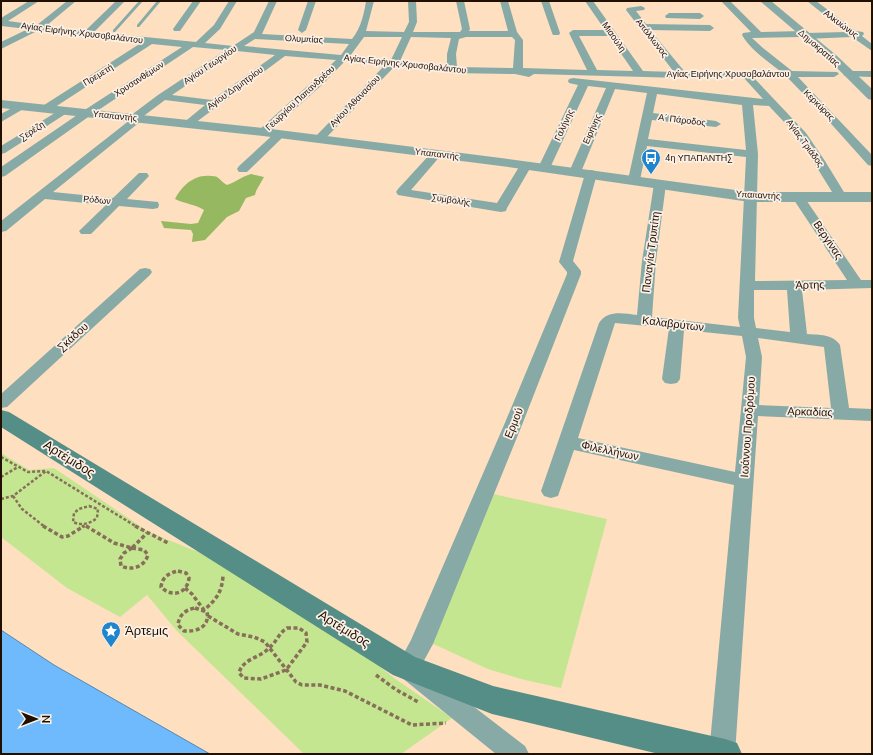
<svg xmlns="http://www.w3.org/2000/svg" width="873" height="755" viewBox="0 0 873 755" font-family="'Nunito Sans',sans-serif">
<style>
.green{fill:#c4e691}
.forest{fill:#96b860}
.water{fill:#6ebafc;stroke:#5787b0}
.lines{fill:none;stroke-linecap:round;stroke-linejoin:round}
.path-far1{stroke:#876f59;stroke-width:2.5;stroke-dasharray:3 2;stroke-linecap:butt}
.path{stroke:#876f59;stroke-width:3.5;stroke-dasharray:4 2.5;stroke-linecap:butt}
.service{fill:#87aaa6;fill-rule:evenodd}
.minor{fill:#87aaa6;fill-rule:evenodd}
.tertiary{fill:#87aaa6;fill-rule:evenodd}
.secondary{fill:#558d87;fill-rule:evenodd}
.labels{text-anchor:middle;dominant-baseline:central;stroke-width:3.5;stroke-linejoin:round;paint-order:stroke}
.far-street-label{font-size:9px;fill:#210f00;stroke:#fbf0e6}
.far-poi-label{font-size:9px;fill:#210f00;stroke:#fbf0e6;text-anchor:start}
.street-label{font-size:11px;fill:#210f00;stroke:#fbf0e6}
.near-street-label{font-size:13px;fill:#210f00;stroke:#fbf0e6}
.near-poi-label{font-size:13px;fill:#210f00;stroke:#fbf0e6;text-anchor:start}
</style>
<rect width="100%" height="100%" fill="#fedfc0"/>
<!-- green -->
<g class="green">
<polygon points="1,453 29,470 54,468 149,532 193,550 217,556 340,634 394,678 452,718 401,754 304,754 177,631 147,595 120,617 67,588 1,537"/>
<polygon points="493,494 607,519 561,688 521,679 488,669 429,642"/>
</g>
<!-- forest -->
<path class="forest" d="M251 174 264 177 256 191 255 195 246 198 239 211 227 217 205 240 192 242 193 234 191 230 164 228 161 221 191 224 198 223 204 210C195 204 185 204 175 199 182 186 194 174 211 176 212 176 216 176 217 177 220 179 223 183 227 185 236 182 241 177 251 174Z"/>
<!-- water -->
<polygon class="water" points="1,630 54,665 210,754 1,754"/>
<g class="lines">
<!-- path-far1 -->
<g class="path-far1">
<polyline points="1,457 28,472 46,471 137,527"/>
<polyline points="1,477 18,467"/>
<polyline points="13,496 22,509 45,527"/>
<polyline points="1,499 13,496 46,471"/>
<path d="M89 506 98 509 97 518C89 524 82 526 73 522L74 513 79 509Z"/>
<polyline points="82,527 85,525 88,527"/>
</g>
<!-- path -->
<g class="path">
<polyline points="43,526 62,537 68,536 84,526"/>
<polyline points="86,526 114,543 132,548 147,533"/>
<polyline points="135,526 168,543"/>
<path d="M132 548 144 550 148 555C144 567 132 571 121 566L120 559 124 553Z"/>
<path d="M178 571 186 573 189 578C187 594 172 598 161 587 162 577 169 573 178 571Z"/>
<path d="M185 588 192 594 204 610C216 600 222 592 223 576"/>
<path d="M195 608 207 612C210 627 197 632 184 631L178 625C179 615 185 610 195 608Z"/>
<polyline points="208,616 238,634 254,637 265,642 296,682 302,685 320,685 345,691 412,725 446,723"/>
<path d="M287 628H299L306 633 307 642 286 670 261 679 244 678 239 673C243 658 261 658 270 647 277 641 279 633 287 628Z"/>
<polyline points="376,675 395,689 418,702"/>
</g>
<!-- service -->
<g class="service">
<polygon points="139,1 143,1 115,32 113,32 113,30"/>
<polygon points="157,1 161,1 139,27 137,27 137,25"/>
</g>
<!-- minor -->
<g class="minor">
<path d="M29 1H39L8 21 37 25 67 1H76L46 26 85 31 116 1H125L94 32 196 42 214 25 229 1H237L220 29 205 43 233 46 254 32 269 1H277L262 34 352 39C361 28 364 14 366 1H374L366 31 404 32 409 22 408 1H416L417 22 413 32H460L462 29 456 1H464L470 29 469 31H508L500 1H508L517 32 523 40V68L587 70 569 33 573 30H605L585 1H593L643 71 674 72 626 10 627 8 641 6 645 8 644 10 636 11 646 24 710 25 714 28 710 31 650 30 685 72 780 71C766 60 751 50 742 35L743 33 751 32 721 1H730L761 32 803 31 807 33 846 32 807 1H816L856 31 863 32 864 34 862 36 872 44V51L852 37 805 39 801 37 752 38 763 48 792 71 837 72 839 74 834 77H798L872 155V166L868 165 817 108 787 77 754 78 806 133 825 161 847 197 845 200H837L803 145 785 123 769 106 753 105 758 154 755 281 847 280 792 197 794 194H802L861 280H872V288L802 290 807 334C819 335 833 334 840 345L849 408 872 409V421L758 416 735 754H709L734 485 574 450 558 496 551 498 544 496 541 491 599 323C607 310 623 313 637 315L642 261 654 184 656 181H664L666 184 656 261 652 317 740 327 738 318 746 157 647 146 640 180 638 183H630L628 180 647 93 615 89 581 172 579 175H571L569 172 606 88 588 86 550 168 548 171H540L538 168 578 85 569 83 568 81 569 79 573 78 763 99 744 78H682L534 74 529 77 515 74 453 73 397 66 394 67 323 141H315L313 139 315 137 385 65 345 61 323 84 267 134H259L257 132 259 130 336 60 285 56 191 126H183L182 124 205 105 165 100 141 118V121L53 192 113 198 139 173H147L149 176 127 199 158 202 159 205 158 208 153 209 119 206 91 234H81L79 231 106 205 45 199 6 231 1 232V221L130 120 129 118 130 116 158 95 226 50 193 47 91 115 5 176 1 177V167L83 111 182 47 152 44 49 111H41L40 109 41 107 141 43 39 30 1 49V42L28 29 1 26V18ZM579 36H609L633 71 597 70ZM364 37H402L391 60 350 56ZM411 37 451 38 447 54V66L400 61ZM466 37H512L515 40 513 68 457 67 456 54 459 39ZM255 39 349 44 341 55 244 46ZM237 51 275 55 212 100 172 95ZM657 94 742 105 746 150 648 139 652 120 716 127 721 124 716 121 653 113ZM754 290H787L790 332 756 328 754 318ZM615 323 669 328 662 379 665 383 671 384 677 383 680 379 684 330 742 336 746 357 735 472 578 438ZM758 338 824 347 831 408 759 405 762 357Z"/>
<polygon points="193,1 201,1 180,31 174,31 173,29"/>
<polygon points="308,1 316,1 306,30 302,33 298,30"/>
<polygon points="541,1 549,1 560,33 559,35 553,35 552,33"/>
<polygon points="669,13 700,13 704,16 700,19 666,18 665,16"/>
<polygon points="848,71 872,71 872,77 845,76 843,74"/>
<polygon points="21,103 26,106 25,108 1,122 1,114"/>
<polygon points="63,108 67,109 68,111 67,113 5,153 1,154 1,146"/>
<polygon points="280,131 284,132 286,134 284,136 247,172 239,172 237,169 239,166 276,132"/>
<polygon points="436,150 440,152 442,154 411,190 497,203 522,162 530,162 532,165 507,208 506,211 501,212 398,195 396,192 398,189 432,152"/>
<polygon points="591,170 595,171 597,174 573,261 581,271 581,274 522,425 433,644 421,666 525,746 529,754 496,754 396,673 392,666 396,659 404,653 411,640 504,425 567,274 567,272 559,262 585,174 587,171"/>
<polygon points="145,268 150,269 152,272 150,275 7,407 1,408 1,394 140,269"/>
</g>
<!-- tertiary -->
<g class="tertiary">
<polygon points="760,1 771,1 836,55 872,89 872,100 868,99 828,59"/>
<polygon points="1,100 263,128 501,158 750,192 872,192 872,202 750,202 501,166 263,136 1,108"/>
</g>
<!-- secondary -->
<polygon class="secondary" points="1,410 9,412 415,657 493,686 725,739 737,743 742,754 659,754 492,714 393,675 1,427"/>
</g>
<!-- icons -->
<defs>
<g id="bus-pin" transform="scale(1)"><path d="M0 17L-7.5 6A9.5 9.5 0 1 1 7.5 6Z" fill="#1e85cf" stroke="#fbf0e6"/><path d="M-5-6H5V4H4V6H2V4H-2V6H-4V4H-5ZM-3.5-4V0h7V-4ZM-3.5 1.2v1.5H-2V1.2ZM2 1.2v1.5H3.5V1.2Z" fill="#fff"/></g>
<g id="sight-pin" transform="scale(1)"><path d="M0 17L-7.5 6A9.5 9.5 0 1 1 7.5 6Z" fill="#1e85cf" stroke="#fbf0e6"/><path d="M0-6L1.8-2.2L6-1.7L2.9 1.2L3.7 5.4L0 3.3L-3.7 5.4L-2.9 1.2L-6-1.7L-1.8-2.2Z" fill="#fff"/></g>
</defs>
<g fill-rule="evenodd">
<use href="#bus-pin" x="651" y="158"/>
<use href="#sight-pin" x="111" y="631"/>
</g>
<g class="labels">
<!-- far-street labels -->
<g class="far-street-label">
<text transform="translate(841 24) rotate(37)">Αλκυώνυς</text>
<text transform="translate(82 33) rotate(7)">Αγίας Ειρήνης Χρυσοβαλάντου</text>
<text transform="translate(614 37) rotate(55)">Μιαούλη</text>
<text transform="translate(652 38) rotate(52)">Απόλλωνος</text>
<text transform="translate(304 39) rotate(3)">Ολυμπίας</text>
<text transform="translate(819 48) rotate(41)">Δημοκρατίας</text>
<text transform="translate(405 64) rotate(6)">Αγίας Ειρήνης Χρυσοβαλάντου</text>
<text transform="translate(210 65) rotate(-34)">Αγίου Γεωργίου</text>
<text x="728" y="74">Αγίας Ειρήνης Χρυσοβαλάντου</text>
<text transform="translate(98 75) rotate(-32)">Πρεμετή</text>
<text transform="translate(139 79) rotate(-33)">Χρυσανθέμων</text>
<text transform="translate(235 88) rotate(-36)">Αγίου Δημητρίου</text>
<text transform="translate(300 98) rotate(-43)">Γεωργίου Παπανδρέου</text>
<text transform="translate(355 101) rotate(-46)">Αγίου Αθανασίου</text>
<text transform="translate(819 105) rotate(45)">Κερκύρας</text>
<text transform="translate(115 116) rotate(6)">Υπαπαντής</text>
<text transform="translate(682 120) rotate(7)">Α΄ Πάροδος</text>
<text transform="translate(564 125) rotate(-65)">Γαλήνης</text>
<text transform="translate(592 129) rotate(-66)">Ειρήνης</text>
<text transform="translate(32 131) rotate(-33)">Σερέζη</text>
<text transform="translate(805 143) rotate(54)">Αγίας Τριάδος</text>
<text transform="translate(437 154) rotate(7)">Υπαπαντής</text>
<text transform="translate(758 195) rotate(3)">Υπαπαντής</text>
<text transform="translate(97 200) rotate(5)">Ρόδων</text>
<text transform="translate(451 200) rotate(9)">Συμβολής</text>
</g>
<!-- far-poi labels -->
<g class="far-poi-label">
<text x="665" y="158">4η ΥΠΑΠΑΝΤΗΣ</text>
</g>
<!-- street labels -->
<g class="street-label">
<text transform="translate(828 240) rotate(56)">Βεργίνας</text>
<text transform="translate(651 252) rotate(-83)">Παναγία Τρυπίτη</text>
<text transform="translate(810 285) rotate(-1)">Άρτης</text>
<text transform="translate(673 324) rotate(7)">Καλαβρύτων</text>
<text transform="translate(73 337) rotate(-42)">Σκάδου</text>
<text transform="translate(810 412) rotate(2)">Αρκαδίας</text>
<text transform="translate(514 423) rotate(-68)">Ερμού</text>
<text transform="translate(748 427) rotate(-86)">Ιωάννου Προδρόμου</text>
<text transform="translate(610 451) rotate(12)">Φιλελλήνων</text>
</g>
<!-- near-street labels -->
<g class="near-street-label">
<text transform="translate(69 459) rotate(32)">Αρτέμιδος</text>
<text transform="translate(344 629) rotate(32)">Αρτέμιδος</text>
</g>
<!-- near-poi labels -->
<g class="near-poi-label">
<text x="125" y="631">Άρτεμις</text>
</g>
</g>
<!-- border -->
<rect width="873" height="755" fill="none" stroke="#210f00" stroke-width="4"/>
<!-- north arrow -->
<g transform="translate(36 719) rotate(90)" stroke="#fbf0e6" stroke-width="3" paint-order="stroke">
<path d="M0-3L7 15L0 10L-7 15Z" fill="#210f00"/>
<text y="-6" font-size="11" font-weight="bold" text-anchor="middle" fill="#210f00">N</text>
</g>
</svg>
